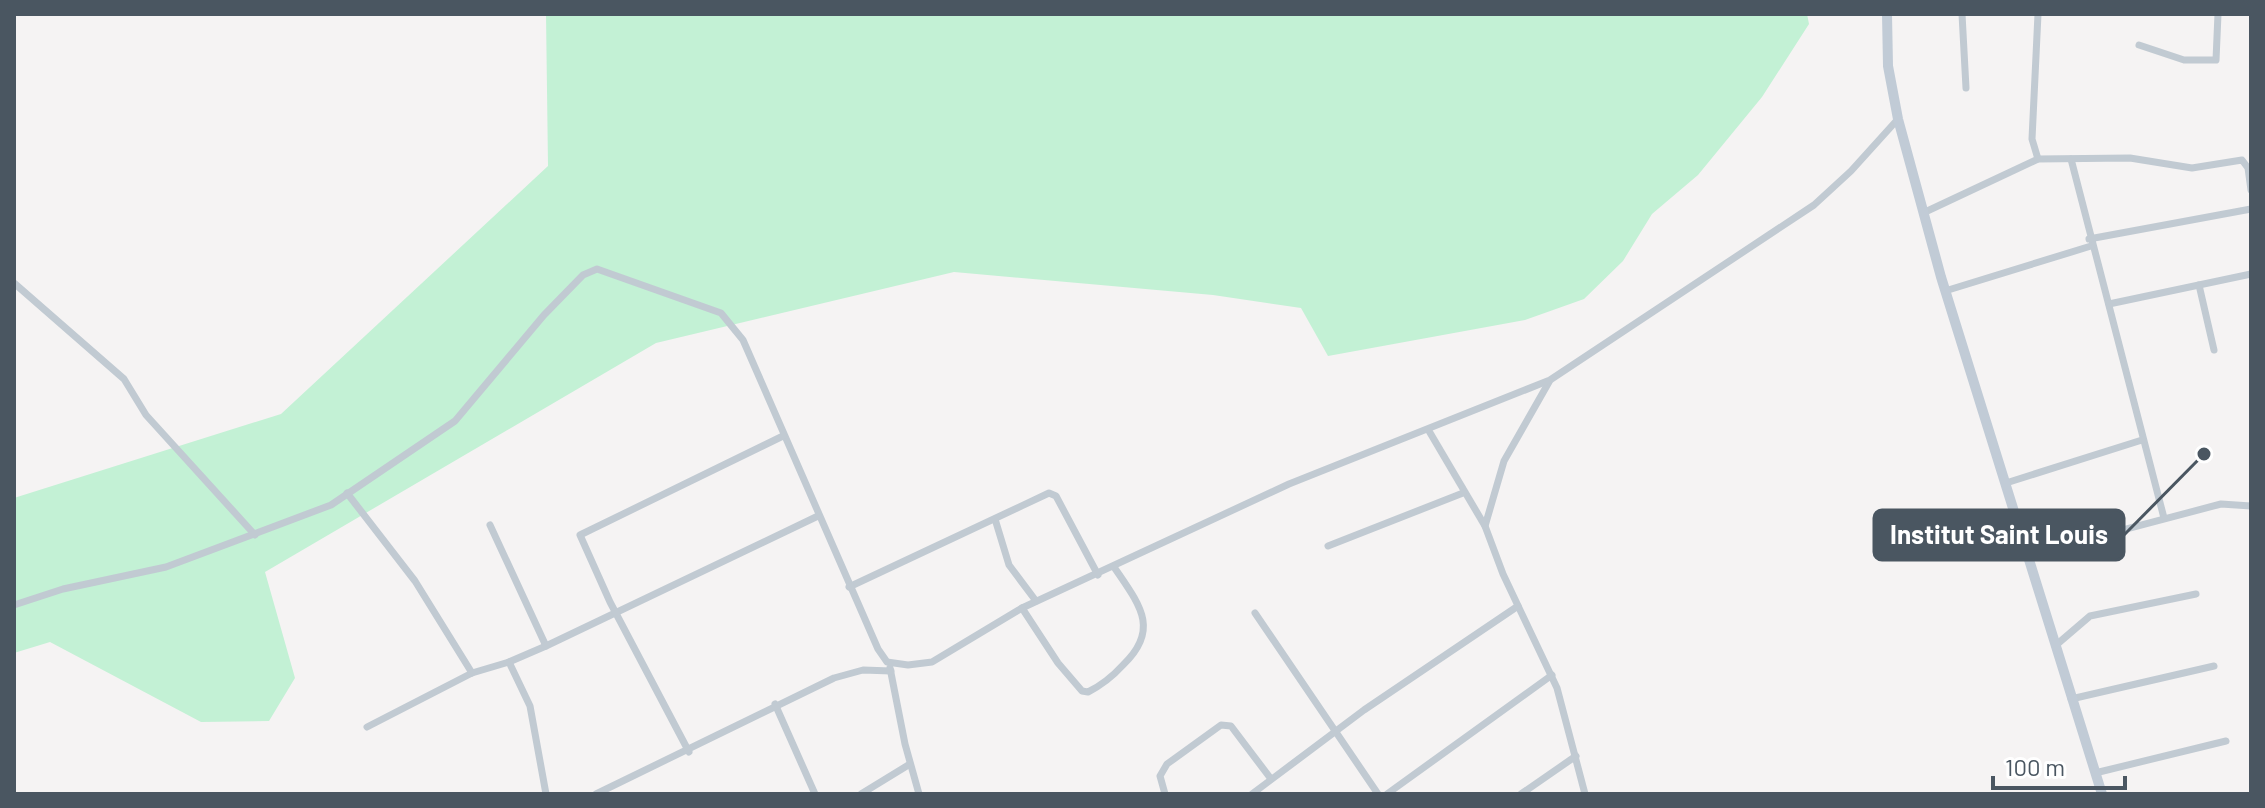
<svg xmlns="http://www.w3.org/2000/svg" width="2265" height="808" viewBox="0 0 2265 808" font-family="Barlow,sans-serif">
<style>
.green{fill:#c3f1d5}
.lines{fill:none;stroke-linecap:round;stroke-linejoin:round}
.minor{stroke:#c1cad2;stroke-width:7}
.secondary{stroke:#c1cbd6;stroke-width:10}
.leader{fill:none;stroke:#4a5661;stroke-width:3}
.callout-dot{fill:#4a5661;stroke:#fff;stroke-width:3}
.callout{fill:#4a5661;stroke:#4a5661;stroke-width:3}
.callout-label{font-size:26px;text-anchor:middle;font-weight:bold;fill:#fff}
</style>
<rect width="100%" height="100%" fill="#f5f3f3"/>
<!-- green -->
<polygon class="green" points="546,14 1807,14 1809,24 1762,97 1698,175 1652,214 1623,261 1584,299 1525,320 1328,356 1301,308 1213,295 954,272 656,343 265,572 295,678 269,721 201,722 50,642 14,653 14,498 281,414 548,166"/>
<g class="lines">
<!-- minor -->
<g class="minor">
<polyline points="1962,14 1966,88"/>
<polyline points="2139,45 2184,60 2216,60 2218,14"/>
<polyline points="2038,159 2032,139 2038,14"/>
<polyline points="2071,159 2164,518"/>
<polyline points="1923,213 2038,159 2130,158 2192,168 2242,160 2248,168 2251,190"/>
<polyline points="2089,239 2251,209"/>
<polyline points="14,283 124,379 146,415 255,535"/>
<polyline points="2199,285 2214,350"/>
<polyline points="1945,291 2091,246"/>
<polyline points="2109,304 2251,274"/>
<polyline points="1549,382 1504,461 1485,526 1503,574 1557,688 1585,794"/>
<polyline points="1429,431 1485,526"/>
<polyline points="2006,483 2142,440"/>
<polyline points="347,493 415,581 472,673"/>
<polyline points="995,519 1009,565 1036,601"/>
<polyline points="490,525 546,646"/>
<polyline points="1328,546 1463,493"/>
<polyline points="2028,555 2221,504 2251,506"/>
<polyline points="849,587 1049,493 1056,496 1098,575"/>
<polyline points="14,605 63,589 166,567 331,505 455,421 544,315 583,275 597,269 721,313 743,340 878,649 887,662 908,665 932,662 1022,608 1289,484 1550,380 1814,205 1851,171 1898,119"/>
<path d="M1022 608 1058 663 1082 691 1088 692C1102 685 1113 676 1123 665 1161 629 1139 604 1114 567"/>
<polyline points="1255,613 1378,794"/>
<polyline points="2055,646 2090,616 2196,594"/>
<polyline points="509,662 530,706 546,794"/>
<polyline points="890,668 905,744 919,794"/>
<polyline points="2071,699 2214,666"/>
<polyline points="775,704 815,794"/>
<polyline points="367,727 472,673 509,662 546,646 818,516"/>
<polyline points="689,752 610,602 580,535 783,436"/>
<polyline points="2095,773 2226,741"/>
<polyline points="596,794 834,678 863,670 891,671"/>
<polyline points="861,794 910,764"/>
<polyline points="1165,794 1160,776 1167,764 1221,725 1231,726 1271,779"/>
<polyline points="1252,794 1364,710 1518,606"/>
<polyline points="1387,794 1552,675"/>
<polyline points="1521,794 1576,756"/>
</g>
<!-- secondary -->
<polyline class="secondary" points="1887,14 1888,66 1898,119 1941,277 2102,794"/>
</g>
<!-- callouts -->
<path class="leader" d="M2204 454L2124 535"/>
<circle class="callout-dot" cx="2204" cy="454" r="8"/>
<rect class="callout" x="1874" y="510" width="250" height="50" rx="8"/>
<g class="callout-label">
<text x="1999" y="544">Institut Saint Louis</text>
</g>
<!-- border -->
<rect width="2265" height="808" fill="none" stroke="#4a5661" stroke-width="32"/>
<!-- scale -->
<path d="M1993 776v12h132v-12" fill="none" stroke="#4a5661" stroke-width="4"/>
<text x="2005" y="776" font-size="24" fill="#4a5661" stroke="#ffffff" stroke-width="6" paint-order="stroke">100 m</text>
</svg>
